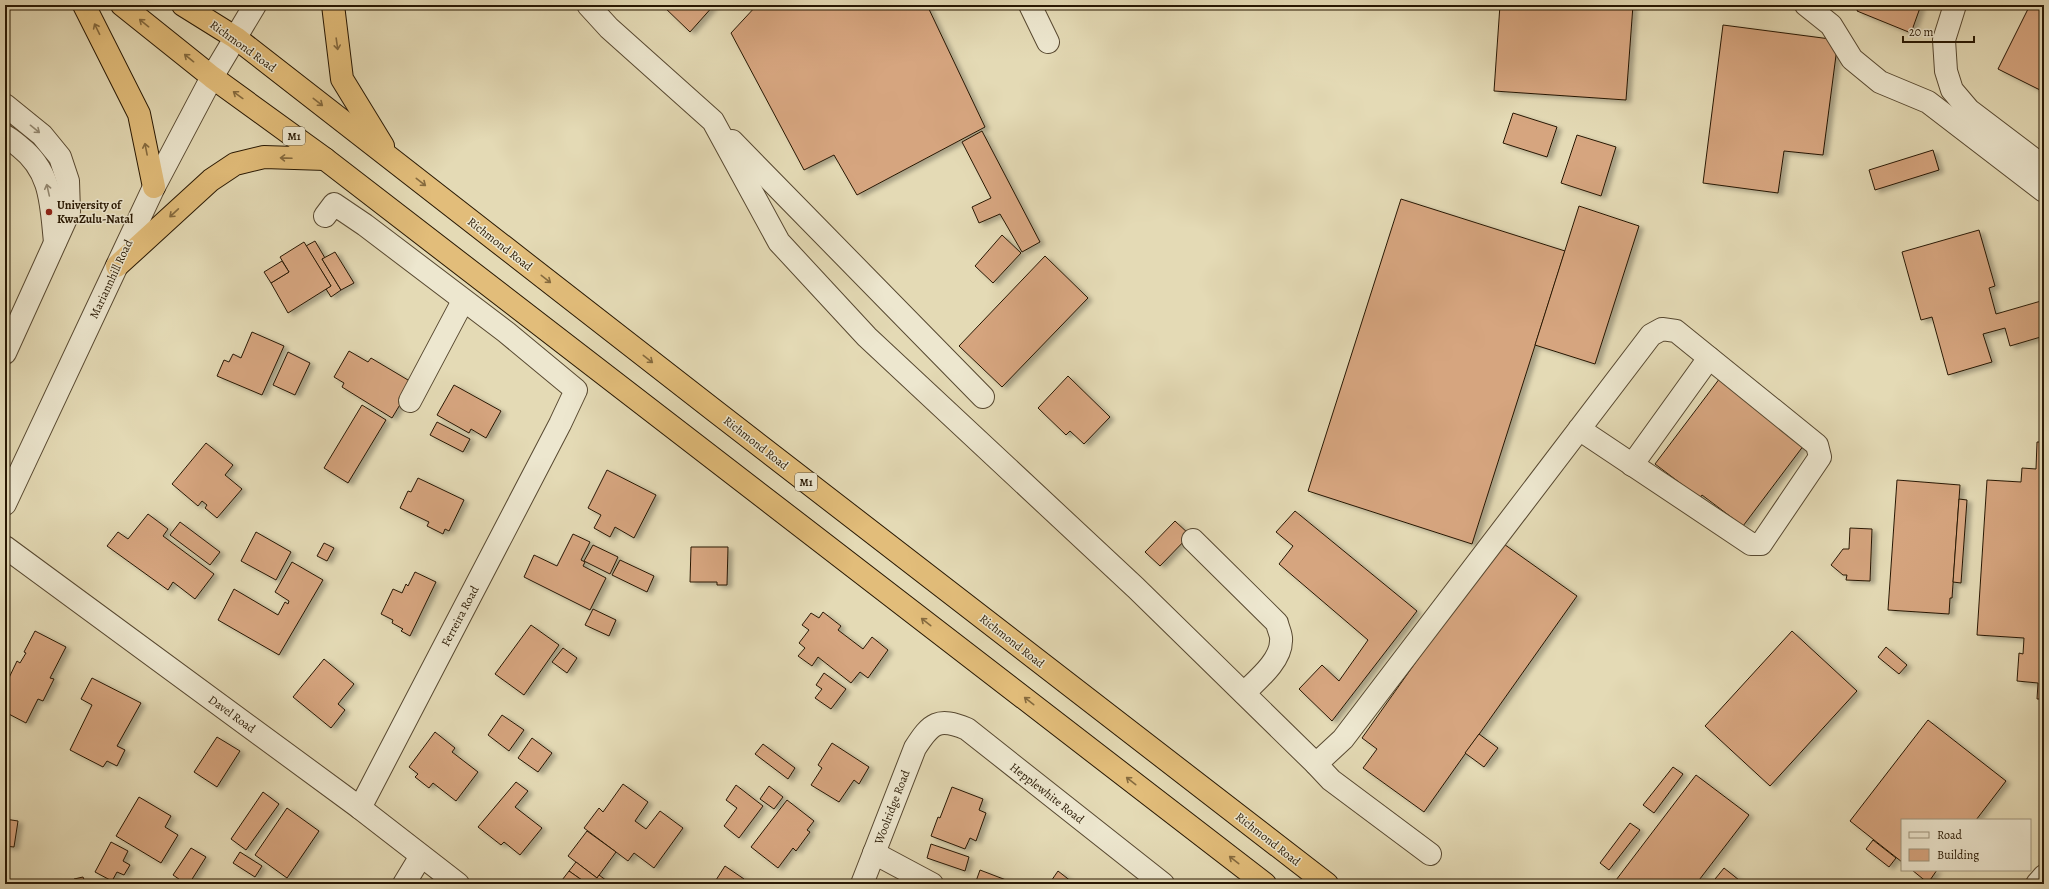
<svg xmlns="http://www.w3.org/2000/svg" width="2049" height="889" viewBox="0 0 2049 889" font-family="Alegreya,serif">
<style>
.building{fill:#d6a57f;stroke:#281803;filter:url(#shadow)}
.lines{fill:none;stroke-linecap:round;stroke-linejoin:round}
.minor-casing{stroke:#574830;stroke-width:24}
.highway-casing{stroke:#281803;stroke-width:24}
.minor{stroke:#ede7cf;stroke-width:22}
.highway{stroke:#e2bd7a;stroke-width:22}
.oneway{stroke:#856a3e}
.oneway2{stroke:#948a73}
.poi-dot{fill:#8f2418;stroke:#ede7cf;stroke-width:1.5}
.labels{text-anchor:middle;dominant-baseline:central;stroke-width:3;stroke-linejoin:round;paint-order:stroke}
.shield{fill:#ede7cf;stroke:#635640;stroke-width:1}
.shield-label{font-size:11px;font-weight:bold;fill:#281803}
.street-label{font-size:12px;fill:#281803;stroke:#ede7cf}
.poi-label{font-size:12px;font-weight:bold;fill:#281803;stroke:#ede7cf;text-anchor:start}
</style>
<defs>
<filter id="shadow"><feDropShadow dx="4.5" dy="2.5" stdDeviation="2" flood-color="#0004"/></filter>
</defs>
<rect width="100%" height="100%" fill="#e4dab5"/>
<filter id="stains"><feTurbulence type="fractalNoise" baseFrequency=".005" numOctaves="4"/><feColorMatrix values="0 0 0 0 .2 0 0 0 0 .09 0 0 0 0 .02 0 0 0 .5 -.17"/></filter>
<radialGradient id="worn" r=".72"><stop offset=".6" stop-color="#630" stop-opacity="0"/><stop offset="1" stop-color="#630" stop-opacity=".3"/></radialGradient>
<!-- building -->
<g class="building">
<polygon points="662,5 714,5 690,32"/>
<polygon points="757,5 927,5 985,127 857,195 834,155 804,170 731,33"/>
<polygon points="1500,5 1633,5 1626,100 1494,91"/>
<polygon points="1859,5 1921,5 1911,33 1857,11"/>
<polygon points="2030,5 2044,5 2044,92 1998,69"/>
<polygon points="1723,25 1838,40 1823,155 1784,151 1778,193 1703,183"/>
<polygon points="1513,113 1557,127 1547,157 1503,143"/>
<polygon points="982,131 1040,242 1022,252 1000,214 979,223 972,207 991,198 962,142"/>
<polygon points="1577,135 1616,147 1601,196 1561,183"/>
<polygon points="1933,150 1939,170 1875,190 1869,170"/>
<polygon points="1401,199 1565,251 1472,544 1308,491"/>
<polygon points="1579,206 1639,226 1595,364 1535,345"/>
<polygon points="1979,230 1995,286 1989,288 1996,314 2041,301 2044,311 2044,336 2010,346 2005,328 1983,334 1992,362 1948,375 1932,317 1921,320 1902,252"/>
<polygon points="1002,235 1021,253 993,283 975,266"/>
<polygon points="315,241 325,258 322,259 341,290 331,297 326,289 331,286 306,246"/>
<polygon points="304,242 331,286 288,313 271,283 289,272 280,257"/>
<polygon points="335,252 354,283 341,290 322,259"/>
<polygon points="1045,256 1088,298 1002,387 959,346"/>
<polygon points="282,261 289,272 271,283 264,272"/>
<polygon points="252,332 284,346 262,395 217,376 224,360 229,362 233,354 241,358"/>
<polygon points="349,351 368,362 371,358 413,383 392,418 342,387 344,383 334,377"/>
<polygon points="288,352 310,363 295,395 273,385"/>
<polygon points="1068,376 1110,417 1084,444 1070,431 1066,435 1038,408"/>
<polygon points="1720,378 1804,445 1743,526 1702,495 1700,498 1655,464"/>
<polygon points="454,385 501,411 486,438 471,429 469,433 437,415"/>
<polygon points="362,405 386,420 348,483 324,468"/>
<polygon points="437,422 470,439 463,452 430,435"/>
<polygon points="2037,442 2044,442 2044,699 2037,699 2038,683 2017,681 2019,653 2023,654 2024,638 1977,635 1987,480 2021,482 2022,468 2036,469"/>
<polygon points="206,443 233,465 225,475 242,489 217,518 205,508 207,505 202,501 198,506 172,484"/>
<polygon points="607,470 656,495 634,538 615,527 610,537 594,528 601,515 588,508"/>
<polygon points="418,478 464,500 449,531 445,529 443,534 427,526 429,522 400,508 408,491 411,492"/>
<polygon points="1897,480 1960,485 1952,598 1950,598 1949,614 1888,610"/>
<polygon points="1959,499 1967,500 1961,583 1953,582"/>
<polygon points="1295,511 1417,611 1332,721 1299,689 1322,665 1339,681 1368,640 1279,564 1293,546 1276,532"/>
<polygon points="148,514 168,529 163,536 214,574 195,599 173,582 168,590 107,546 118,532 128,539"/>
<polygon points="1175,521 1190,535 1160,566 1145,552"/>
<polygon points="180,522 220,552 210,565 170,535"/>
<polygon points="1850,528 1872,529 1870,581 1846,580 1847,575 1843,575 1831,565 1843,549 1849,549"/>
<polygon points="256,532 291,552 276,580 241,561"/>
<polygon points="573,534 590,542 581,560 585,562 583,566 606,578 590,610 524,577 534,555 557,566"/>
<polygon points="1501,542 1577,596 1424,812 1363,768 1377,749 1362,738"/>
<polygon points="324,543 334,548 327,561 317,556"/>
<polygon points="593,545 618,557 610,574 584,561"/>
<polygon points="691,547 728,547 727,585 717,585 717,582 690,582"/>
<polygon points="620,560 654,576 647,592 612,575"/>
<polygon points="292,562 323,580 279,655 218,620 234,589 278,615 285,602 288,604 289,601 275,592"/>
<polygon points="415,572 436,582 410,636 401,631 403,629 392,623 393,620 381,614 393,589 402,593 406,584 408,586"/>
<polygon points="593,609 616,620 609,636 585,625"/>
<polygon points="823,612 841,626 838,630 863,649 872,637 888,650 868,678 860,672 851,683 818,657 812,666 798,656 805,648 799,643 809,630 802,625 811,613 819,618"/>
<polygon points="531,625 559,645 524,695 495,674"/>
<polygon points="35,631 66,647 50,678 54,679 43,701 38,699 26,723 5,712 5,692 9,683 7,682 17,661 20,663 26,653 24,652"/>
<polygon points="1792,631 1857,691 1770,786 1705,726"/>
<polygon points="1886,647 1907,665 1899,674 1878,657"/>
<polygon points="563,648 577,658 567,673 552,662"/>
<polygon points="324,659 354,684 338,704 345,710 331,728 293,697"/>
<polygon points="824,673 846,689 831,709 815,698 822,689 816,685"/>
<polygon points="92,678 141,703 117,746 125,750 117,766 107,761 103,767 70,750 92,705 81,699"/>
<polygon points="502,715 524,730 509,751 488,735"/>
<polygon points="1928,720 2006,781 1976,820 1902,820 1902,862 1850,821"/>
<polygon points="435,732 455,748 452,752 478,772 456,801 433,783 429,788 415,777 418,774 409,767"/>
<polygon points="1479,734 1498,748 1484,767 1465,753"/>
<polygon points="217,737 240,751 217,787 194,772"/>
<polygon points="532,738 552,753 538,772 518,758"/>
<polygon points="832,743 869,767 859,784 854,780 839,802 811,785 822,768 818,765"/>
<polygon points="763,744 795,768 788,779 755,754"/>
<polygon points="1673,767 1683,774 1654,813 1643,805"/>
<polygon points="1696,775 1749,815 1696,884 1613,884"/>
<polygon points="516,782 528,791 515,807 542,828 520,855 504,842 501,845 478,827"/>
<polygon points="623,784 648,802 635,821 646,829 660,811 683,828 654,868 634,853 628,861 584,828 599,808 603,812"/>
<polygon points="736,785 763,806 739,838 724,826 737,808 726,800"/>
<polygon points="769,786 783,797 774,809 760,799"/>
<polygon points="952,787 983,799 979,810 986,813 976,841 970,838 965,849 931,836 938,817 940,818"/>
<polygon points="263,792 279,804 246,850 231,839"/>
<polygon points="139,797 171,816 165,827 178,835 161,863 116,836"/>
<polygon points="787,800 814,821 807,830 810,832 796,851 793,848 778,868 751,847"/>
<polygon points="287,808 319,831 287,878 255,855"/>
<polygon points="5,819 18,821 14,847 5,846"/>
<polygon points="1630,823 1640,830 1609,870 1600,863"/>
<polygon points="587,831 616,852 597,878 568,856"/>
<polygon points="1873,840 1896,858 1889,867 1866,849"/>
<polygon points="111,842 128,851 123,861 130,865 124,875 117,872 112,881 95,872"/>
<polygon points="931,844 969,857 965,871 927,858"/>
<polygon points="191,848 206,857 189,884 186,884 173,875"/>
<polygon points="240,852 262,866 255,877 233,863"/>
<polygon points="576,862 597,878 599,875 611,884 594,884 588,880 586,883 569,871"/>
<polygon points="725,866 744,879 740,884 721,884 716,880"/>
<polygon points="1724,868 1744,884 1711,884"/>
<polygon points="980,870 1006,880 1004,884 975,884"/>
<polygon points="1912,870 1937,870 1928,883"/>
<polygon points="569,871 586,883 588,880 594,884 559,884"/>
<polygon points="1058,871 1072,882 1071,884 1049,884"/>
<polygon points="83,877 86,884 76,884 74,879"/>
</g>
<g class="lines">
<!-- minor casing -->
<g class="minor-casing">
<g id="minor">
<polyline points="588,5 609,28 713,121 779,242 867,337 1136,588 1316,764 1343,739 1651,335 1662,329 1676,331 1817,445 1820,457 1761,544 1751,544 1579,429"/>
<polyline points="1030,5 1048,42"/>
<polyline points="1806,5 1831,25 1852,59 1880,82 1928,102 2044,191"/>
<polyline points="1955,5 1944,40 1946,71 1952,90 1969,110 2044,167"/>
<polyline points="5,105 42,135 60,157 68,181 69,212 5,353"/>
<path d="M5 136C11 139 15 143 20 147 52 172 51 205 55 242"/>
<polyline points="732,141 983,397"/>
<polyline points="325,216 334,204 365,225 506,332 576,390 560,424 360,808"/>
<polyline points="410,401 463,301"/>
<polyline points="1632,465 1709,358"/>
<polyline points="5,504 154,187 212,77 255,5"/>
<path d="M1193 540 1277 623C1278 629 1282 635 1281 641 1281 661 1257 680 1244 693"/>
<polyline points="5,547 360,808 458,884"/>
<polyline points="1316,764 1331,780 1430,854"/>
<polyline points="874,853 932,884"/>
<polyline points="404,884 421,856"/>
<path d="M862 884 915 748C931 723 938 717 967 729L1163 884"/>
<polyline points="2037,884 2044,876"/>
</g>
</g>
<!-- highway casing -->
<g class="highway-casing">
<g id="highway">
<polyline points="84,5 139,114 154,187"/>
<polyline points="122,5 212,77 325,159 1265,884"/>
<polyline points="183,5 236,38 715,411 1327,884"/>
<polyline points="333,5 342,79 383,146"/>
<polyline points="117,266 211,180 235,164 264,157 325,159"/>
</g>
</g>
<!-- minor -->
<use href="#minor" class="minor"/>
<!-- highway -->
<use href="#highway" class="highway"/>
</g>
<!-- one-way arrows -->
<defs><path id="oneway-shaft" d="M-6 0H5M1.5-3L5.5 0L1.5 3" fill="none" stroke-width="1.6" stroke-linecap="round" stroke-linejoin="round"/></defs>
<g class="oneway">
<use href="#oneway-shaft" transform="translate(144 23) rotate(-141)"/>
<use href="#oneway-shaft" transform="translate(97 29) rotate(-116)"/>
<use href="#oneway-shaft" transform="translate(337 44) rotate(82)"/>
<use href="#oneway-shaft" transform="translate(189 58) rotate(-141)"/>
<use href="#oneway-shaft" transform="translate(238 95) rotate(-144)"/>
<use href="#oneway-shaft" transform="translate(318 102) rotate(38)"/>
<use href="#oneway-shaft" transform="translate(146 149) rotate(-101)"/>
<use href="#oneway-shaft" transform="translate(286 158) rotate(-178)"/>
<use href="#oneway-shaft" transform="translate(421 182) rotate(38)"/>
<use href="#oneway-shaft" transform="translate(174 213) rotate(137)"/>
<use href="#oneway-shaft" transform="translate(546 279) rotate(38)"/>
<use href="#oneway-shaft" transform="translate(648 359) rotate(38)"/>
<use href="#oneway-shaft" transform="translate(926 622) rotate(-142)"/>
<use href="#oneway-shaft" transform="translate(1029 701) rotate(-142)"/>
<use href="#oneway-shaft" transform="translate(1131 781) rotate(-142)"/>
<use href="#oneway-shaft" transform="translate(1234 860) rotate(-142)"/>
</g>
<g class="oneway2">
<use href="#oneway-shaft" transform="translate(35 129) rotate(39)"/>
<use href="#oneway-shaft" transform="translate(48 190) rotate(-103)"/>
</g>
<!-- markers -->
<circle class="poi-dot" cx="49" cy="212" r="4"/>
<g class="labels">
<!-- shield labels -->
<g class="shield">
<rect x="283" y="127" width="22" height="18" rx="3"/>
<rect x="795" y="473" width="22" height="18" rx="3"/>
</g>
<g class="shield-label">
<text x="294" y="136">M1</text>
<text x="806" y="482">M1</text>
</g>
<!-- street labels -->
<g class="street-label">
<text transform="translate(243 46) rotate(36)">Richmond Road</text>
<text transform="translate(500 244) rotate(38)">Richmond Road</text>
<text transform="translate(111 279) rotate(-65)">Mariannhill Road</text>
<text transform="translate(756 443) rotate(38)">Richmond Road</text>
<text transform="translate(460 616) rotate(-62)">Ferreira Road</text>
<text transform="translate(1012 641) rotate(38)">Richmond Road</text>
<text transform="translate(232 714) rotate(36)">Davel Road</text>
<text transform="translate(1047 793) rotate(38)">Hepplewhite Road</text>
<text transform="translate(892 807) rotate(-69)">Woolridge Road</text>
<text transform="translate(1268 839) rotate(38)">Richmond Road</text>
</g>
<!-- poi labels -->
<g class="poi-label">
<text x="57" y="205">University of<tspan x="57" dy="14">KwaZulu-Natal</tspan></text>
</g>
</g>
<!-- margin -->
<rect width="2049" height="889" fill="none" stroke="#e4dab5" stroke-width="20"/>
<rect x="6" y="6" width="2037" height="877" fill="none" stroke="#281803" stroke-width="2"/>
<rect x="10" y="10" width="2029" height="869" fill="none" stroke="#281803"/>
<!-- legend -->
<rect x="1901" y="819" width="130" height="52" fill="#ede7cf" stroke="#9e947d"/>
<rect x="1909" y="832" width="20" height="6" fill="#ede7cf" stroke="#9e947d"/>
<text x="1937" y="839" font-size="12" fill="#281803">Road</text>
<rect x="1909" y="849" width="20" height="12" fill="#d6a57f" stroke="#9e947d"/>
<text x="1937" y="859" font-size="12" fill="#281803">Building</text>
<!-- scale -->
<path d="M1903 36v6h71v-6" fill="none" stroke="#281803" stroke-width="2"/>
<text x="1909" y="36" font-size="12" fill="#281803" stroke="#ede7cf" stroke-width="3" paint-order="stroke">20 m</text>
<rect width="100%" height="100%" filter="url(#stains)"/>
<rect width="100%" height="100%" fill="url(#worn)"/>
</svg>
